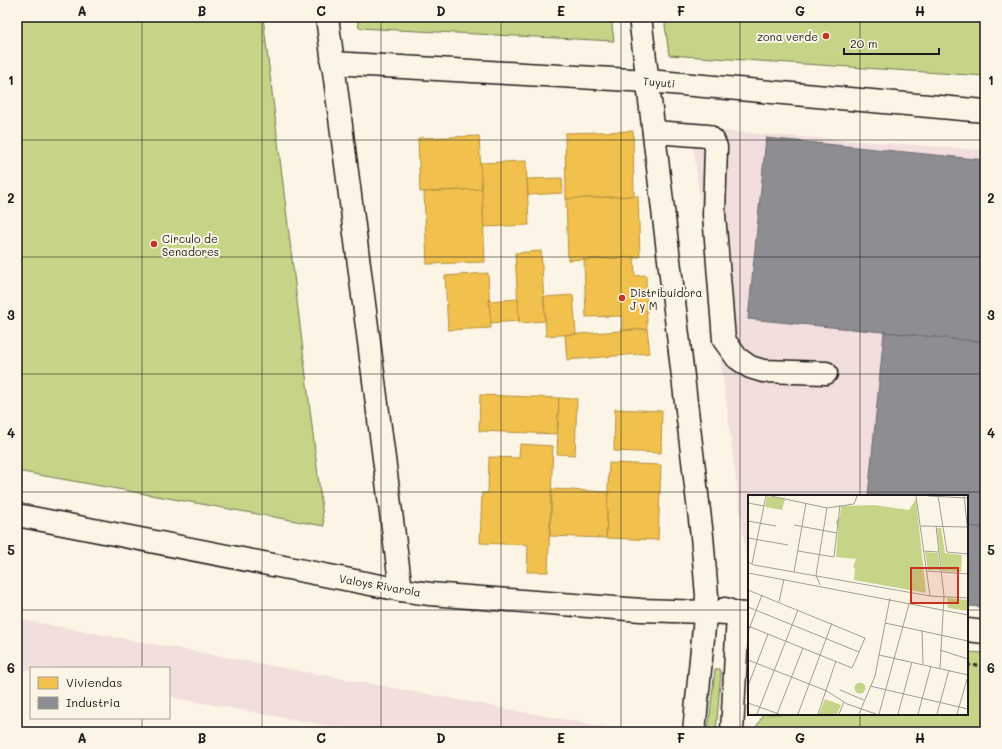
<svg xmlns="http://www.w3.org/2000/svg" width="1002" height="749" viewBox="0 0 1002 749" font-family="Mali,sans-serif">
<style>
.built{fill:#f2dedc}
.green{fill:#c6d488;stroke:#717852}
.homes{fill:#f2c14e;stroke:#b2903f}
.industry{fill:#8d8d92;stroke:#6b6b6f}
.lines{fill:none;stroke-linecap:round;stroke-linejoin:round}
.minor-casing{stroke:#1c1c1c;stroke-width:25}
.path{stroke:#1c1c1c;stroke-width:2.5;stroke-dasharray:4 3;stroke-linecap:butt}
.minor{stroke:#fcf5e5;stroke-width:22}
.grid{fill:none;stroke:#1c1c1c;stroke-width:1;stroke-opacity:0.55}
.poi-dot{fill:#c8321e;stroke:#fcf5e5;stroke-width:1.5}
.labels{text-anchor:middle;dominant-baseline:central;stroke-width:4;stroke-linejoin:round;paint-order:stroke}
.poi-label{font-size:11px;fill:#1c1c1c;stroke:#fcf5e5;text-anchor:start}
.street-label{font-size:11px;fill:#1c1c1c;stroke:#fcf5e5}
.inset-road{fill:none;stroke:#a29e95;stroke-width:1}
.view{fill:#c8321e;fill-opacity:0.15;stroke:#c8321e;stroke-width:2}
.inset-edge{fill:none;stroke:#1c1c1c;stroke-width:2}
.neatline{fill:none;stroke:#1c1c1c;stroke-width:1.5}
.grid-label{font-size:13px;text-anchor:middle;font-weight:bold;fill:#1c1c1c}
</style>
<rect width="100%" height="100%" fill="#fcf5e5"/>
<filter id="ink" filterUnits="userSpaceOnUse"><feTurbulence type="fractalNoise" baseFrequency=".025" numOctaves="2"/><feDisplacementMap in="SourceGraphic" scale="8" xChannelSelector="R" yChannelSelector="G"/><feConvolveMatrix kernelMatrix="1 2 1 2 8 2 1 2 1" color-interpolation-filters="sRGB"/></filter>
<g filter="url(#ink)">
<!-- built -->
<g class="built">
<polygon points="691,129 985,150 985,596 967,496 749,496 749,580"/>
<polygon points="17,619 633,732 363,732 169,697 169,668 31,668 31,671 17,669"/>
</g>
<!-- green -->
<g class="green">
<polygon points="17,17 263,17 324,526 17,471"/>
<polygon points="357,17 611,17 614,41 359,28"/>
<polygon points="664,17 985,17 985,76 669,55"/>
<polygon points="967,652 985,653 985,732 756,732 756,728 762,717 761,714 967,714"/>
<polygon points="715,669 719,669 721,672 716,732 708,732"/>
</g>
<!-- homes -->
<g class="homes">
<polygon points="633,131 634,196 566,199 565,133"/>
<polygon points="479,136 482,189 420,192 418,138"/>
<polygon points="526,161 529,225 484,227 480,163"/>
<polygon points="562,178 563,193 528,195 527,179"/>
<polygon points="482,189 485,262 427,264 424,192"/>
<polygon points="638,196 640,257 568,260 566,199"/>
<polygon points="541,251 545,321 519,323 515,253"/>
<polygon points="634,257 635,276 646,275 647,329 622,330 622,316 586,317 584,260"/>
<polygon points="488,273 491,328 448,330 445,276"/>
<polygon points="573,295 576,334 546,336 544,297"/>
<polygon points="518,299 519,321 491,323 489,301"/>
<polygon points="647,329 650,353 567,360 565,335"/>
<polygon points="480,395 559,398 557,434 479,431"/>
<polygon points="559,398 577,399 575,455 557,454"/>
<polygon points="615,409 662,411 661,453 614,451"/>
<polygon points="520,444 553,446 548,572 527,572 528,545 480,543 482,493 488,493 489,457 519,458"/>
<polygon points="609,463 661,465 658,540 606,538"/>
<polygon points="552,489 608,492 606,538 550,536"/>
</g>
<!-- industry -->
<g class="industry">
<polygon points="766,138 985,160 985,342 748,319"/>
<polygon points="884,332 985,342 985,528 967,526 967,496 868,496"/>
<polygon points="967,526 985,528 985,607 967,606"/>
</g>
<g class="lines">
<!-- minor casing -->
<g class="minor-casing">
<g id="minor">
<polyline points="327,17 401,590"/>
<polyline points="640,17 702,536 707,596 694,732"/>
<polyline points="332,63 648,81 985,111"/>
<polyline points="654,132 708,136 713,140 716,147 714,214 724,340 737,358 750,367 763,371 826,373"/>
<polyline points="17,515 401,590 430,594 641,610 705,612 749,614"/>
<polyline points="725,609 738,614 732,732"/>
<polyline points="967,630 985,632"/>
</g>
</g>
<!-- path -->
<polyline class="path" points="967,665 985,666"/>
<!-- minor -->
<use href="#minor" class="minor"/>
</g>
</g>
<!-- grid -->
<path class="grid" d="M142 17V668M262 17V732M381 17V732M501 17V732M621 17V732M740 17V732M860 17V496M17 140H985M17 257H985M17 374H985M17 492H985M17 610H749M967 610H985M860 714V732M142 718V732"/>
<!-- markers -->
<g class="poi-dot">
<circle cx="826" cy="36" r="4"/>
<circle cx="154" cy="244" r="4"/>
<circle cx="622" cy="298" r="4"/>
</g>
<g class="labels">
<!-- poi labels -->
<g class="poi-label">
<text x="818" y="36" text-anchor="end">zona verde</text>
<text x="162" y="238">Círculo de<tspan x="162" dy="13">Senadores</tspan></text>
<text x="630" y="292">Distribuidora<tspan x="630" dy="13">J y M</tspan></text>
</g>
<!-- street labels -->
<g class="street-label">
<text transform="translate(659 82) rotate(5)">Tuyuti</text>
<text transform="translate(380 585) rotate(10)">Valoys Rivarola</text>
</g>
</g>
<!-- overview -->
<g transform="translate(748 495)">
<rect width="220" height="220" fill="#fcf5e5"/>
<path d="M19 1 37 4 34 15 17 12ZM168 4 178 98 106 85 107 73 105 72 108 64 88 62 90 34 88 27 92 21 93 11 126 10 161 15ZM189 33H193L197 58 214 60 213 77 194 76ZM177 57 190 58 192 75H180ZM199 103 220 105V116L200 113ZM106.5 193a5.5 5.5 0 1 1 11 0a5.5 5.5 0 1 1-11 0ZM77 204 93 210 89 219H71Z" fill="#c6d488"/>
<path class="inset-road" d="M23 1 79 13 106 9 109 1M168 1 182 101M180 1 220 3M190 1 199 57 220 59M216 1 220 38M0 8 16 11M0 26 28 31M46 30 89 38M173 31 219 32M188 31 196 101 192 173M0 43 40 50M50 56 86 62 92 10M176 56 191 57M0 67 6 70 182 101 220 103M4 69 18 1M179 76 220 79M46 77 58 8M0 78 220 120M72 90 68 80 79 13M0 95 117 143 104 173 0 131M31 107 36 84M0 112 111 157M137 128 220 146M174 135 175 169M0 137 14 100M192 155 220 164M131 160 220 180M0 165 79 196 99 209 128 219M0 191 20 139M122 191 220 214M92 195 116 205M0 208 31 219M9 219 50 115M29 219 55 153M50 219 84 128M70 219 88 166M91 219 96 207M111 219 127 181 142 103M131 219 161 109M150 219 164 167M170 219 183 171M189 219 201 175M209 219 220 181"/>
<path class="view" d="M163 73H210V108H163Z"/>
<rect width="220" height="220" class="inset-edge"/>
</g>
<!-- margin -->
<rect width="1002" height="749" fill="none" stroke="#fcf5e5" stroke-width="44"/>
<!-- legend -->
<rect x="30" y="667" width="140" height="52" fill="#fcf5e5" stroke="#a29e95"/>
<rect x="38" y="677" width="20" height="12" fill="#f2c14e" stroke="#a29e95"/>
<text x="66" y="687" font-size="12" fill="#1c1c1c">Viviendas</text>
<rect x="38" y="697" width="20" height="12" fill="#8d8d92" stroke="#a29e95"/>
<text x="66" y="707" font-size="12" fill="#1c1c1c">Industria</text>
<!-- scale -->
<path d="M844 48v6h95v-6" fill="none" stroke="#1c1c1c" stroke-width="2"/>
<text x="850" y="48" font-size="12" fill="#1c1c1c" stroke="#fcf5e5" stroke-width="3" paint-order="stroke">20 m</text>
<rect x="22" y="22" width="958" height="705" class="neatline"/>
<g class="grid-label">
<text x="82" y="16">A</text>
<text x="202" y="16">B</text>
<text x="321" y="16">C</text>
<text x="441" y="16">D</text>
<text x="561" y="16">E</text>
<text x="681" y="16">F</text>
<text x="800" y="16">G</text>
<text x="920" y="16">H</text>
<text x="11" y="85">1</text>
<text x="991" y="85">1</text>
<text x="11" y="203">2</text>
<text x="991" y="203">2</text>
<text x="11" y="320">3</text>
<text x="991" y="320">3</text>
<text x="11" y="438">4</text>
<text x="991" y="438">4</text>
<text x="11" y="555">5</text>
<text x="991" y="555">5</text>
<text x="11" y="673">6</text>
<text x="991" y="673">6</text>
<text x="82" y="743">A</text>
<text x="202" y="743">B</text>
<text x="321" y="743">C</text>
<text x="441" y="743">D</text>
<text x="561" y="743">E</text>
<text x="681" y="743">F</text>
<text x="800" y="743">G</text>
<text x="920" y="743">H</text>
</g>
</svg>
